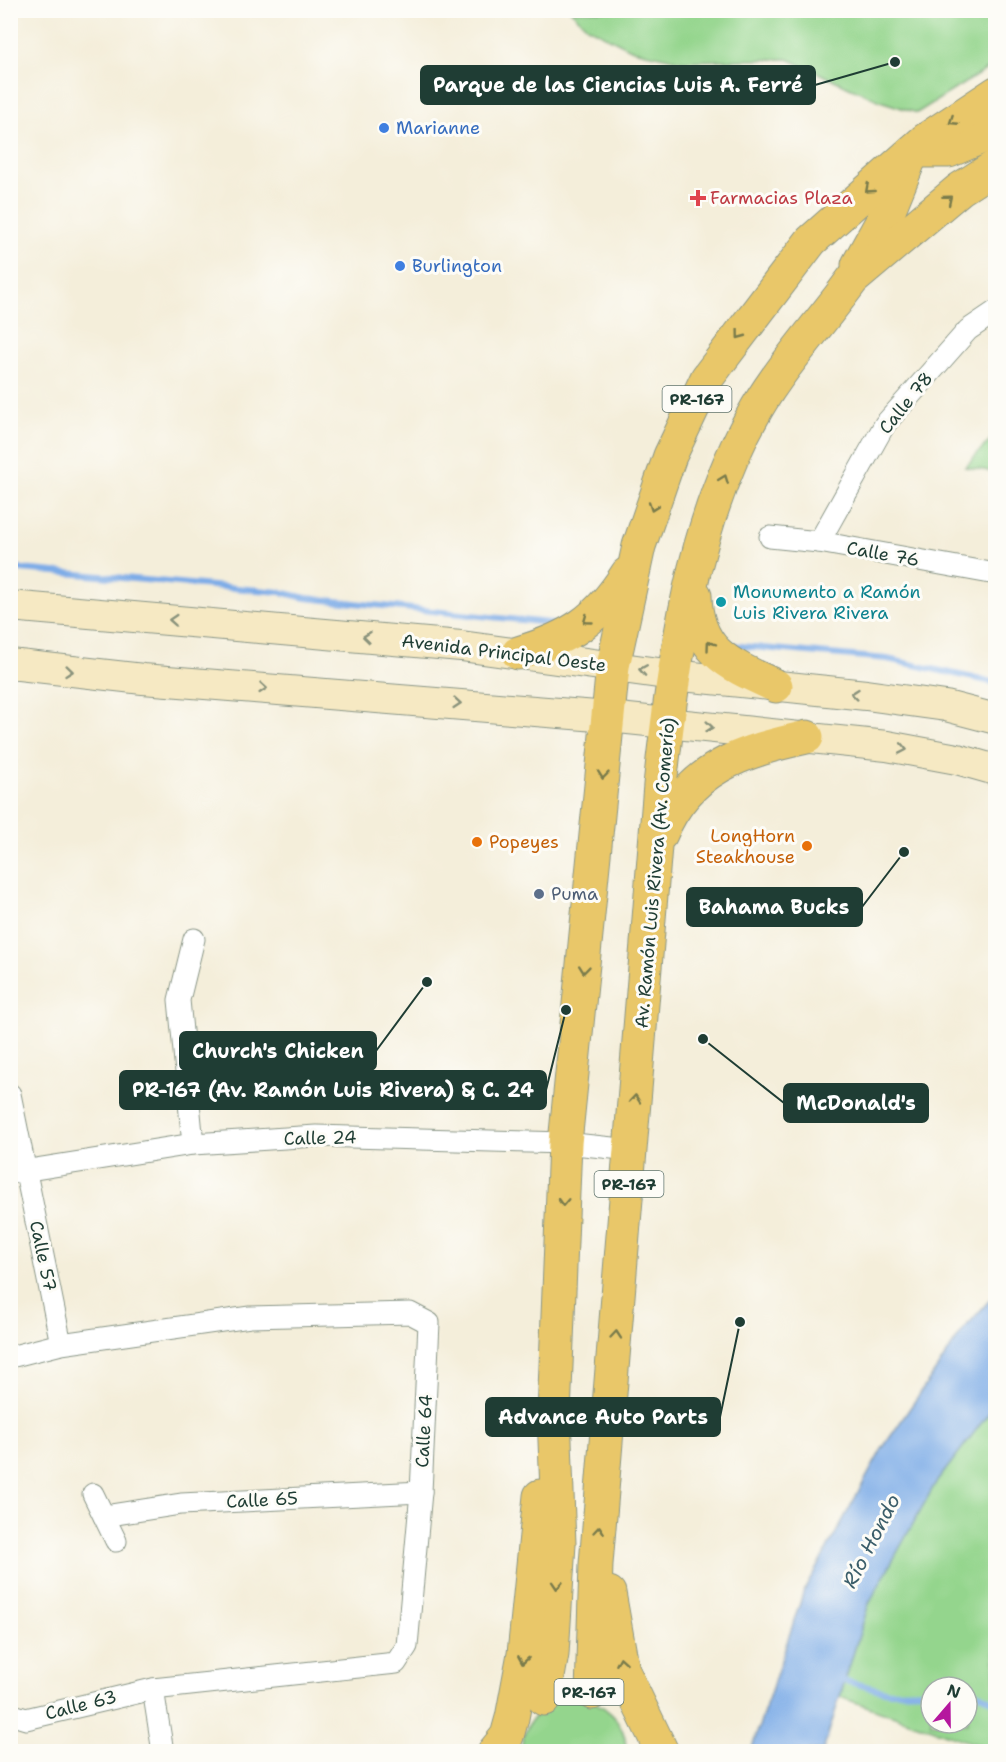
<svg xmlns="http://www.w3.org/2000/svg" width="1006" height="1762" viewBox="0 0 1006 1762" font-family="'Shantell Sans',sans-serif">
<style>
.green{fill:#94d58d;stroke:#5a8960;stroke-width:1.5;fill-rule:evenodd}
.water{fill:#7dace7;stroke:#4e748e;stroke-width:1.5}
.lines{fill:none;stroke-linecap:round;stroke-linejoin:round}
.stream{stroke:#7dace7;stroke-width:6}
.street-casing{stroke:#8a9687;stroke-width:23}
.secondary-casing{stroke:#8a9687;stroke-width:32}
.primary-casing{stroke:#8a9687;stroke-width:35}
.street{stroke:#fff;stroke-width:21}
.secondary{stroke:#f6e9c3;stroke-width:30}
.primary{stroke:#e9c769;stroke-width:33}
.oneway{stroke:#7a7b4c}
.oneway2{stroke:#8a937c}
.shop-dot{fill:#3f7fe0;stroke:#fdfcf7;stroke-width:2}
.health-dot{fill:#e0444e;stroke:#fdfcf7;stroke-width:2}
.culture-dot{fill:#0f9aa8;stroke:#fdfcf7;stroke-width:2}
.food-dot{fill:#e8710a;stroke:#fdfcf7;stroke-width:2}
.service-dot{fill:#5c6f8a;stroke:#fdfcf7;stroke-width:2}
.labels{text-anchor:middle;dominant-baseline:central;stroke-width:6;stroke-linejoin:round;paint-order:stroke}
.shield{fill:#fdfcf7;stroke:#62766e;stroke-width:1.5}
.shield-label{font-size:16px;font-weight:bold;fill:#1f3d34}
.shop-label{font-size:18px;fill:#366cbe;stroke:#fdfcf7;text-anchor:start}
.health-label{font-size:18px;fill:#be3a42;stroke:#fdfcf7;text-anchor:start}
.street-label{font-size:18px;fill:#1f3d34;stroke:#fdfcf7}
.culture-label{font-size:18px;fill:#0d838f;stroke:#fdfcf7;text-anchor:start}
.food-label{font-size:18px;fill:#c56008;stroke:#fdfcf7;text-anchor:end}
.service-label{font-size:18px;fill:#4e5e75;stroke:#fdfcf7;text-anchor:start}
.water-label{font-size:20px;font-style:italic;fill:#3b5e6a;stroke:#fdfcf7}
.leader{fill:none;stroke:#1f3d34;stroke-width:2}
.callout-dot{fill:#1f3d34;stroke:#fdfcf7;stroke-width:2}
.callout{fill:#1f3d34;stroke:#1f3d34;stroke-width:2}
.callout-label{font-size:20px;text-anchor:middle;font-weight:bold;fill:#fff}
</style>
<rect width="100%" height="100%" fill="#fdfcf7"/>
<filter id="ink" filterUnits="userSpaceOnUse"><feTurbulence type="fractalNoise" baseFrequency=".0167" numOctaves="2"/><feDisplacementMap in="SourceGraphic" scale="12" xChannelSelector="R" yChannelSelector="G"/><feConvolveMatrix kernelMatrix="1 2 1 2 8 2 1 2 1" color-interpolation-filters="sRGB"/></filter>
<filter id="wash" filterUnits="userSpaceOnUse"><feTurbulence type="fractalNoise" baseFrequency=".008" numOctaves="4" result="noise"/><feDisplacementMap in="SourceGraphic" scale="24" xChannelSelector="R" yChannelSelector="G"/><feGaussianBlur stdDeviation="1.35" result="paint"/><feColorMatrix in="noise" values="0 0 0 0 0 0 0 0 0 0 0 0 0 0 0 0 0 1.4 0 .05"/><feComposite in="paint" operator="in"/></filter>
<g filter="url(#wash)">
<rect width="100%" height="100%" fill="#f4eeda"/>
<!-- green -->
<g class="green">
<polygon points="571,11 995,11 995,64 917,113 880,101 788,59 682,61 633,50 587,27"/>
<polygon points="995,435 995,472 965,467"/>
<path d="M995 1405V1751L840 1697 869 1603 935 1484ZM931 1687H967V1723H931Z"/>
<path d="M575 1697C604 1701 627 1721 626 1752H521C523 1720 544 1700 575 1697Z"/>
</g>
<!-- water -->
<polygon class="water" points="995,1294 995,1405 935,1484 869,1603 823,1751 751,1751 804,1591 882,1449 964,1329"/>
<g class="lines">
<!-- stream -->
<g class="stream">
<polyline points="10,568 280,592 306,598 550,623"/>
<polyline points="729,645 887,659 996,683"/>
<polyline points="837,1679 889,1692 931,1691"/>
<polyline points="967,1691 975,1691 996,1703"/>
</g>
</g>
</g>
<g filter="url(#ink)">
<g class="lines">
<!-- street casing -->
<g class="street-casing">
<g id="street">
<polyline points="770,537 819,542 996,574"/>
<polyline points="819,542 885,424 968,330 996,311"/>
<polyline points="10,1094 61,1344"/>
<polyline points="193,1144 179,1000 194,939"/>
<polyline points="10,1173 193,1144 316,1136 565,1143 631,1150"/>
<polyline points="10,1357 61,1344 250,1317 410,1313 429,1323 421,1492 407,1646 396,1663 153,1689 26,1719 10,1714"/>
<polyline points="93,1494 116,1541"/>
<polyline points="104,1516 181,1504 421,1492"/>
<polyline points="153,1689 163,1752"/>
</g>
</g>
<!-- secondary casing -->
<g class="secondary-casing">
<g id="secondary">
<polyline points="10,606 461,646 673,675 866,695 946,706 996,719"/>
<polyline points="10,664 143,679 609,717 887,746 957,759 996,770"/>
</g>
</g>
<!-- primary casing -->
<g class="primary-casing">
<g id="primary">
<polyline points="913,151 949,151 996,131"/>
<polyline points="858,265 890,207 910,158"/>
<path d="M695 595C696 652 730 665 776 686"/>
<path d="M518 653C570 638 598 620 627 574"/>
<path d="M661 834C688 768 743 751 807 737"/>
<polyline points="609,1593 623,1671 662,1752"/>
<path d="M592 1693 596 1564 660 785C675 656 691 523 757 408 780 369 816 328 844 291L853 279 960 189 996 166"/>
<polyline points="544,1699 552,1654 559,1544 554,1415 565,1143 613,666 639,546 670,456 707,378 811,241 925,140 996,93"/>
<polyline points="494,1752 507,1736 512,1718 524,1654 540,1496"/>
</g>
</g>
<!-- street -->
<use href="#street" class="street"/>
<!-- secondary -->
<use href="#secondary" class="secondary"/>
<!-- primary -->
<use href="#primary" class="primary"/>
</g>
<!-- one-way arrows -->
<defs><path id="oneway-chevron" d="M-2-3.5L2.5 0L-2 3.5" fill="none" stroke-width="1.6" stroke-linecap="round" stroke-linejoin="round" transform="scale(1.5)"/></defs>
<g class="oneway">
<use href="#oneway-chevron" transform="translate(953 121) rotate(147)"/>
<use href="#oneway-chevron" transform="translate(869 189) rotate(139)"/>
<use href="#oneway-chevron" transform="translate(948 199) rotate(-40)"/>
<use href="#oneway-chevron" transform="translate(740 335) rotate(127)"/>
<use href="#oneway-chevron" transform="translate(724 479) rotate(-69)"/>
<use href="#oneway-chevron" transform="translate(653 507) rotate(109)"/>
<use href="#oneway-chevron" transform="translate(587 620) rotate(144)"/>
<use href="#oneway-chevron" transform="translate(710 645) rotate(-126)"/>
<use href="#oneway-chevron" transform="translate(603 775) rotate(96)"/>
<use href="#oneway-chevron" transform="translate(584 969) rotate(96)"/>
<use href="#oneway-chevron" transform="translate(635 1099) rotate(-85)"/>
<use href="#oneway-chevron" transform="translate(563 1202) rotate(92)"/>
<use href="#oneway-chevron" transform="translate(616 1335) rotate(-85)"/>
<use href="#oneway-chevron" transform="translate(599 1530) rotate(-85)"/>
<use href="#oneway-chevron" transform="translate(557 1585) rotate(94)"/>
<use href="#oneway-chevron" transform="translate(523 1660) rotate(99)"/>
<use href="#oneway-chevron" transform="translate(621 1661) rotate(-100)"/>
</g>
<g class="oneway2">
<use href="#oneway-chevron" transform="translate(173 620) rotate(-176)"/>
<use href="#oneway-chevron" transform="translate(367 637) rotate(-174)"/>
<use href="#oneway-chevron" transform="translate(643 670) rotate(-171)"/>
<use href="#oneway-chevron" transform="translate(69 671) rotate(6)"/>
<use href="#oneway-chevron" transform="translate(263 688) rotate(5)"/>
<use href="#oneway-chevron" transform="translate(855 694) rotate(-174)"/>
<use href="#oneway-chevron" transform="translate(457 703) rotate(5)"/>
<use href="#oneway-chevron" transform="translate(709 727) rotate(6)"/>
<use href="#oneway-chevron" transform="translate(903 749) rotate(11)"/>
</g>
</g>
<!-- markers -->
<g class="shop-dot">
<circle cx="384" cy="128" r="6"/>
<circle cx="400" cy="266" r="6"/>
</g>
<path class="health-dot" d="M695 189h6v6h6v6h-6v6h-6v-6h-6v-6h6z"/>
<circle class="culture-dot" cx="721" cy="602" r="6"/>
<g class="food-dot">
<circle cx="477" cy="842" r="6"/>
<circle cx="807" cy="846" r="6"/>
</g>
<circle class="service-dot" cx="539" cy="894" r="6"/>
<g class="labels">
<!-- shield labels -->
<g class="shield">
<rect x="662.5" y="386" width="69" height="26" rx="4.5"/>
<rect x="594.5" y="1171" width="69" height="26" rx="4.5"/>
<rect x="554.5" y="1679" width="69" height="26" rx="4.5"/>
</g>
<g class="shield-label">
<text x="697" y="399">PR-167</text>
<text x="629" y="1184">PR-167</text>
<text x="589" y="1692">PR-167</text>
</g>
<!-- shop labels -->
<g class="shop-label">
<text x="396" y="128">Marianne</text>
<text x="412" y="266">Burlington</text>
</g>
<!-- health labels -->
<g class="health-label">
<text x="710" y="198">Farmacias Plaza</text>
</g>
<!-- street labels -->
<g class="street-label">
<text transform="translate(906 403) rotate(-51)">Calle 78</text>
<text transform="translate(883 554) rotate(10)">Calle 76</text>
<text transform="translate(504 653) rotate(7)">Avenida Principal Oeste</text>
<text transform="translate(655 873) rotate(-85)">Av. Ramón Luis Rivera (Av. Comerío)</text>
<text transform="translate(320 1138) rotate(-1)">Calle 24</text>
<text transform="translate(43 1256) rotate(78)">Calle 57</text>
<text transform="translate(424 1431) rotate(-87)">Calle 64</text>
<text transform="translate(262 1500) rotate(-3)">Calle 65</text>
<text transform="translate(81 1705) rotate(-14)">Calle 63</text>
</g>
<!-- culture labels -->
<g class="culture-label">
<text x="733" y="592">Monumento a Ramón<tspan x="733" dy="21">Luis Rivera Rivera</tspan></text>
</g>
<!-- food labels -->
<g class="food-label">
<text x="795" y="836">LongHorn<tspan x="795" dy="21">Steakhouse</tspan></text>
<text x="489" y="842" text-anchor="start">Popeyes</text>
</g>
<!-- service labels -->
<g class="service-label">
<text x="551" y="894">Puma</text>
</g>
<!-- water labels -->
<g class="water-label">
<text transform="translate(871 1541) rotate(-63)">Río Hondo</text>
</g>
</g>
<!-- callouts -->
<path class="leader" d="M895 62L815 85M904 852L862 907M427 982L376 1051M566 1010L546 1090M703 1039L784 1103M740 1322L720 1417"/>
<g class="callout-dot">
<circle cx="895" cy="62" r="6"/>
<circle cx="904" cy="852" r="6"/>
<circle cx="427" cy="982" r="6"/>
<circle cx="566" cy="1010" r="6"/>
<circle cx="703" cy="1039" r="6"/>
<circle cx="740" cy="1322" r="6"/>
</g>
<g class="callout">
<rect x="421" y="66" width="394" height="38" rx="6"/>
<rect x="687" y="888" width="175" height="38" rx="6"/>
<rect x="180" y="1032" width="196" height="38" rx="6"/>
<rect x="120" y="1071" width="426" height="38" rx="6"/>
<rect x="784" y="1084" width="144" height="38" rx="6"/>
<rect x="486" y="1398" width="234" height="38" rx="6"/>
</g>
<g class="callout-label">
<text x="618" y="92">Parque de las Ciencias Luis A. Ferré</text>
<text x="774" y="914">Bahama Bucks</text>
<text x="278" y="1058">Church's Chicken</text>
<text x="333" y="1097">PR-167 (Av. Ramón Luis Rivera) &amp; C. 24</text>
<text x="856" y="1110">McDonald's</text>
<text x="603" y="1424">Advance Auto Parts</text>
</g>
<!-- margin -->
<rect width="1006" height="1762" fill="none" stroke="#fdfcf7" stroke-width="36"/>
<!-- north arrow -->
<g transform="translate(949 1705) rotate(20)"><circle r="28" fill="#fdfcf7" stroke="#a4b0a9" stroke-width="1.5"/>
<path d="M0-4.5L10 22L0 15L-10 22Z" fill="#b5179e"/>
<text y="-9" font-size="16" font-weight="bold" text-anchor="middle" fill="#1f3d34">N</text>
</g>
</svg>
